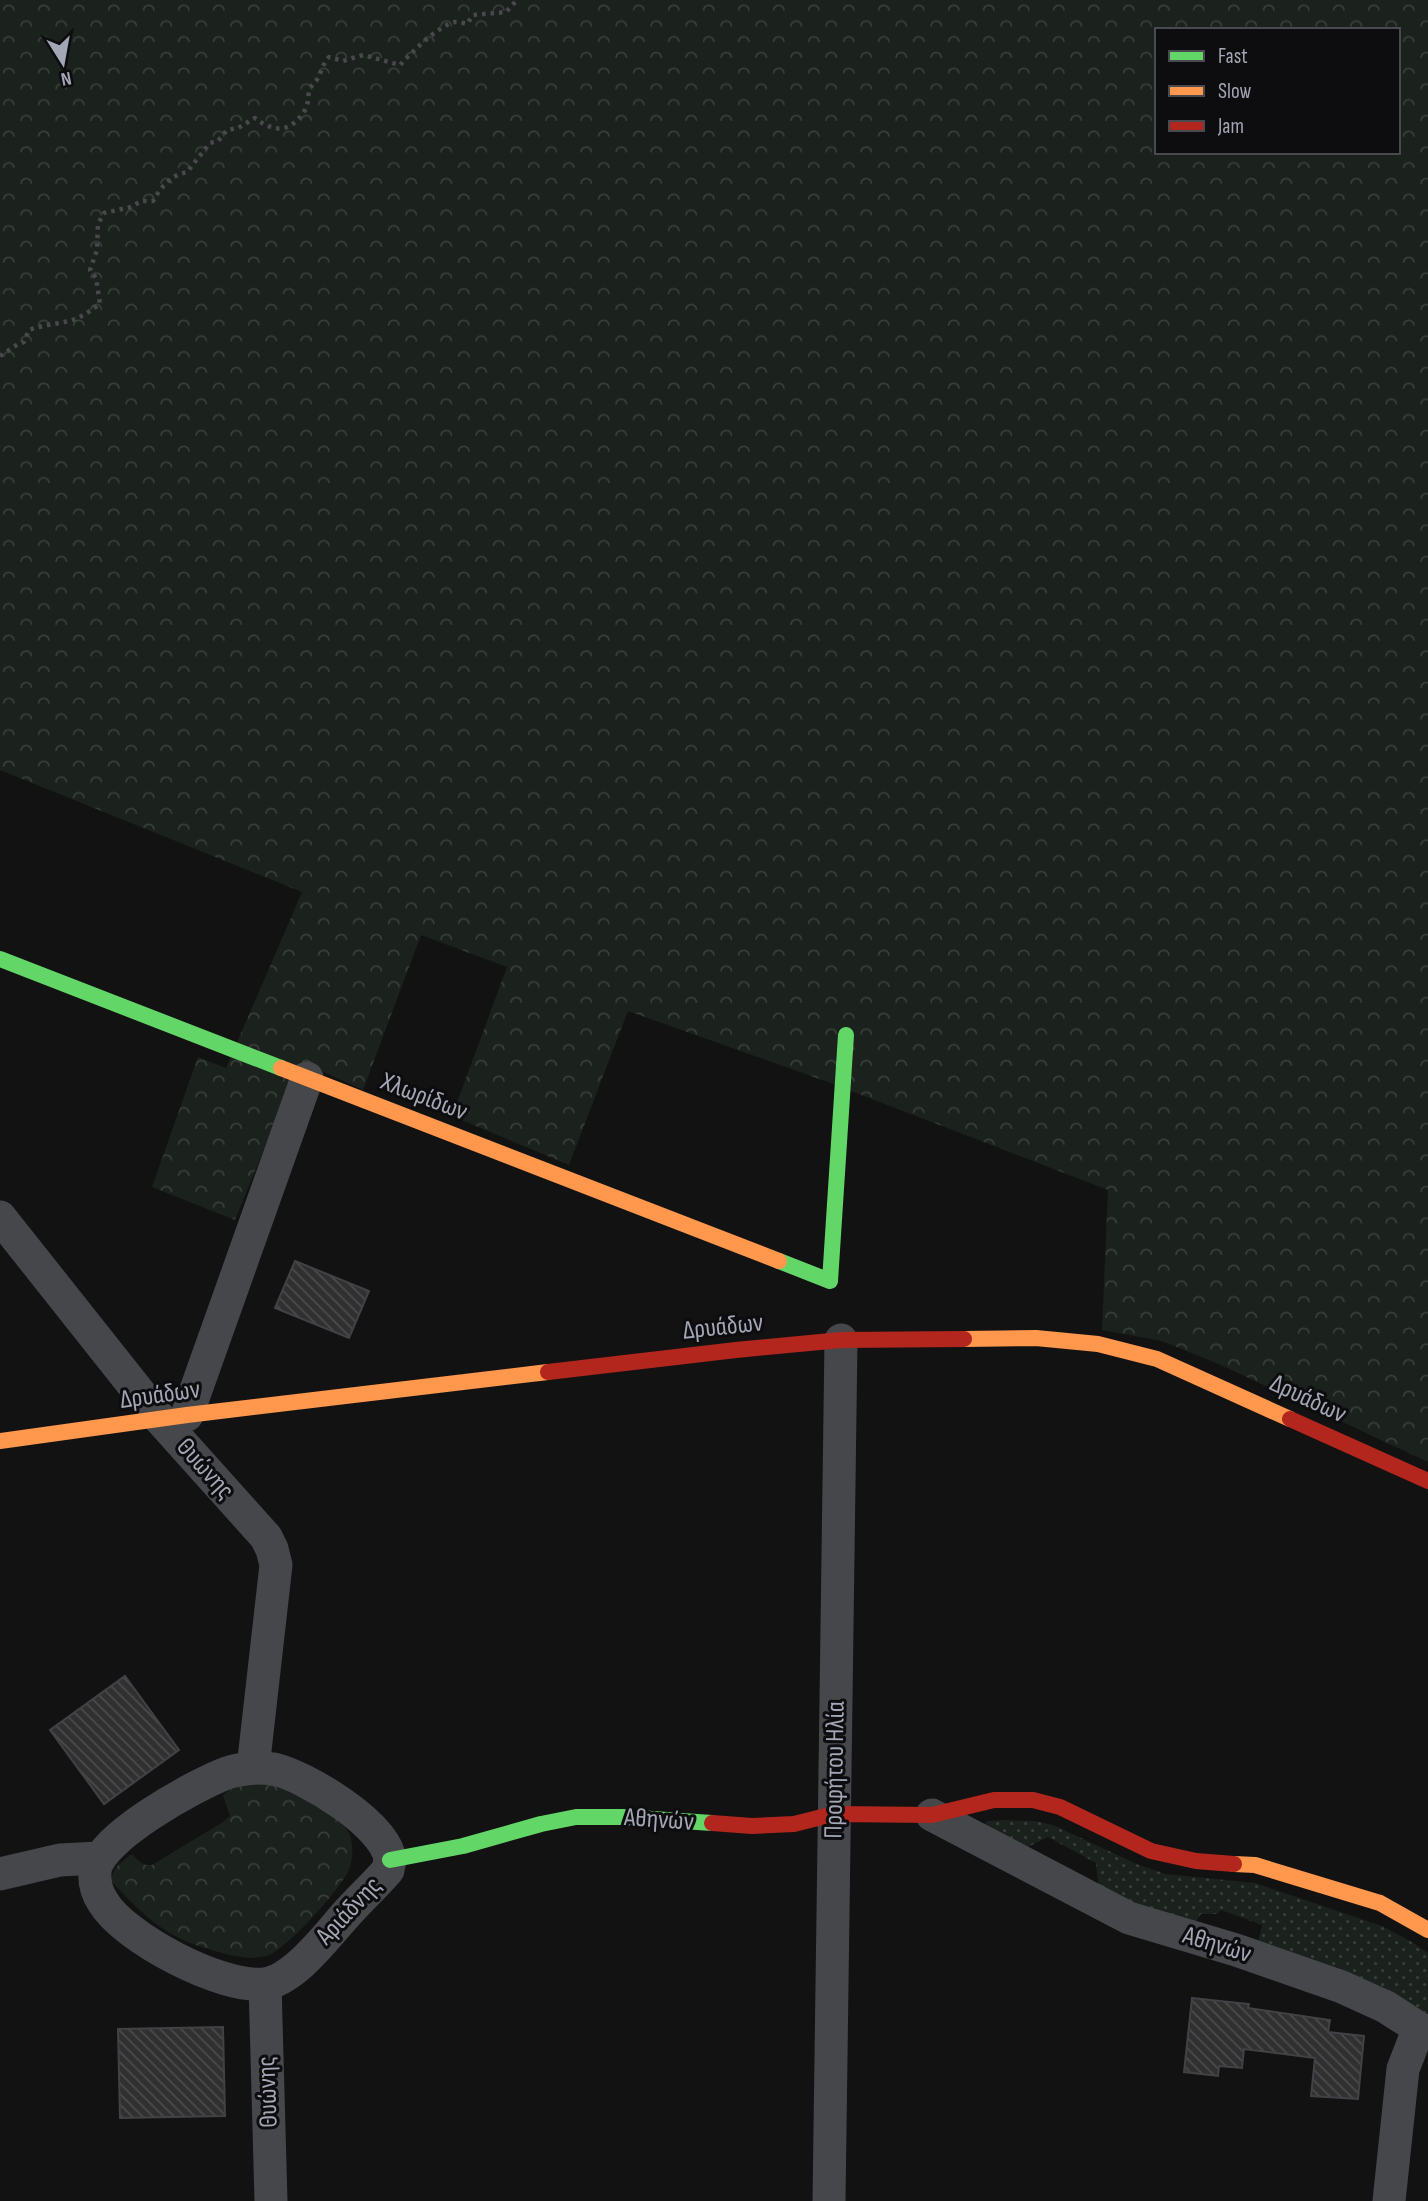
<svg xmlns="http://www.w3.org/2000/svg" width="1428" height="2201" viewBox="0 0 1428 2201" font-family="'Sofia Sans Condensed',sans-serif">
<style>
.grass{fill:url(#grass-dots)}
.forest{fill:url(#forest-crowns);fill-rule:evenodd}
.building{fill:url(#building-back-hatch);stroke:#424246;stroke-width:2}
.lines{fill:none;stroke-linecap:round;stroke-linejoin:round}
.path{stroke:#48484d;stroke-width:4.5;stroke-dasharray:3.5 5;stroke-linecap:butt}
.street{stroke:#46474b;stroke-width:33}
.fast{stroke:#63d668;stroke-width:16}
.slow{stroke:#ff974d;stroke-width:16}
.jam{stroke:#b3261e;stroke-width:16}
.labels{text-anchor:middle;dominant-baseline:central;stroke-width:6;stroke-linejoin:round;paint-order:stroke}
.street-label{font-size:26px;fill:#a3a6b4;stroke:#0d0c0e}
</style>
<defs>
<pattern id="grass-dots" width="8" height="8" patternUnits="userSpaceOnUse" patternTransform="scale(1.75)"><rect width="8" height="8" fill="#1b211c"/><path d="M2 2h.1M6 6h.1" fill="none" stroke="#393e3b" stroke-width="1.8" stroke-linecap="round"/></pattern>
<pattern id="forest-crowns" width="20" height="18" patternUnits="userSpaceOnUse" patternTransform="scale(1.75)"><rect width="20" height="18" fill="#1b211c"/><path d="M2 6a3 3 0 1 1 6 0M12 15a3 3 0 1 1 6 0" fill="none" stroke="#393e3b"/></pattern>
<pattern id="building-back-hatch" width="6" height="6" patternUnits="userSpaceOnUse" patternTransform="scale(1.75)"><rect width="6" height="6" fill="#303031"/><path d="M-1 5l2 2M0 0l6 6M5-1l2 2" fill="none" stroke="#4b4b4c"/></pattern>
</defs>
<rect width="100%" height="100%" fill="#121212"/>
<!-- grass -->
<path class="grass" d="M1004 1820 1035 1821 1053 1825 1139 1865 1166 1874 1255 1883 1382 1926 1410 1941 1428 1953V2015C1377 1980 1316 1963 1258 1942L1262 1925 1221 1910 1217 1914H1201L1193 1926 1099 1890 1096 1863 1048 1837 1024 1849 985 1824 987 1821Z"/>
<!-- forest -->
<g class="forest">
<path d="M0 0H1428V1462L1221 1365 1162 1341 1102 1330 1108 1190 825 1081 628 1011 569 1165 452 1116 507 967 421 935 363 1090 300 1061 235 1220 152 1187 198 1057 226 1068 302 892 0 770ZM1157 30H1398V152H1157Z"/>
<path d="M270 1783C291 1793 334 1813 347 1830 354 1840 353 1856 350 1867 345 1885 285 1951 267 1956 249 1960 232 1956 215 1951 203 1947 190 1944 179 1938 152 1925 131 1902 110 1880L116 1867 130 1855H133C139 1862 143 1866 152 1865L223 1822 230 1816 223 1795C235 1784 254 1784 270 1783Z"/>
</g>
<!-- building -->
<g class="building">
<polygon points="295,1261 369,1291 349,1338 275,1308"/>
<polygon points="125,1676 179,1750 104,1804 50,1730"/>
<polygon points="1192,1998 1249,2004 1248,2008 1330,2020 1328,2032 1364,2036 1358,2099 1311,2096 1315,2058 1244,2049 1242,2068 1219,2066 1218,2076 1184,2072"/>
<polygon points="223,2027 225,2116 120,2118 118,2029"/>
</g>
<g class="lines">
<!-- path -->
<path class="path" d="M0 356 18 344 24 342 29 330C43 325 56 324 69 321 81 318 90 311 100 304L96 278 90 270 97 250 98 224 104 213 131 207 141 201H153C161 187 171 175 187 172L210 143 218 141 227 130 238 128 255 118C274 133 291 133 305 110 309 105 307 96 310 89 313 83 312 86 316 81 322 73 322 64 329 57L343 61 363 55 400 65C411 53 439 25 455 22 459 22 463 23 467 24L473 15 506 12 517 0"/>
<!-- street -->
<g class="street">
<polyline points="0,1217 161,1420 266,1537 272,1549 276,1565 253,1768"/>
<polyline points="187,1415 307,1078"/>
<path d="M253 1768C259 1768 267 1768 274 1769 305 1776 387 1825 390 1860 390 1861 388 1869 388 1870 376 1884 363 1896 351 1909 330 1931 296 1980 264 1984 222 1989 124 1938 103 1902 97 1893 94 1883 95 1872 96 1839 197 1784 227 1773 235 1770 244 1769 253 1768Z"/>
<polyline points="932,1815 1129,1918 1236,1950 1342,1987 1386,2007 1428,2034"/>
<polyline points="0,1874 60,1860 99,1858"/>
<polyline points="265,1984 271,2201"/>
<polyline points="829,2201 841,1340"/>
<polyline points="1389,2201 1403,2069 1419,2028"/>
</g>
<!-- fast -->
<g class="fast">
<polyline points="0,959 281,1068"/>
<polyline points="779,1261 830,1281 846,1035"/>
<polyline points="390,1860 463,1846 541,1824 576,1817 623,1817 712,1823"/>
</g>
<!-- slow -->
<g class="slow">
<polyline points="281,1068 779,1261"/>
<polyline points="964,1339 1036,1338 1098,1344 1157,1359 1290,1419"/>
<polyline points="0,1441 187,1415 548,1372"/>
<polyline points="1234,1864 1255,1865 1380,1903 1428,1930"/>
</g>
<!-- jam -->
<g class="jam">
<polyline points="548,1372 736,1350 841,1340 964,1339"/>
<polyline points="1290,1419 1428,1481"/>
<polyline points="712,1823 752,1826 794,1824 834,1814 932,1815 994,1800 1033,1800 1060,1807 1151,1851 1196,1861 1234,1864"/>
</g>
</g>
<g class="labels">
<!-- street labels -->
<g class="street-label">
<text transform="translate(424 1097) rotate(21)">Χλωρίδων</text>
<text transform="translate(723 1327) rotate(-6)">Δρυάδων</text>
<text transform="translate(160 1395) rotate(-8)">Δρυάδων</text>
<text transform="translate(1308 1399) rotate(25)">Δρυάδων</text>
<text transform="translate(205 1469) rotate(48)">Θυώνης</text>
<text transform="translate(835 1770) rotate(-89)">Προφήτου Ηλία</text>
<text transform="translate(659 1820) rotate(4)">Αθηνών</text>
<text transform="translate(349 1911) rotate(-47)">Αριάδνης</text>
<text transform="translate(1217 1945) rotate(17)">Αθηνών</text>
<text transform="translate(268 2092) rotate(-92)">Θυώνης</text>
</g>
</g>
<!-- legend -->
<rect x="1155" y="28" width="245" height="126" fill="#0d0c0e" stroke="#494a50" stroke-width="2"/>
<rect x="1169" y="51" width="35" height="10" fill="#63d668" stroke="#494a50" stroke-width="2"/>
<text x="1218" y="63" font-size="21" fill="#a3a6b4">Fast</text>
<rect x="1169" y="86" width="35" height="10" fill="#ff974d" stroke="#494a50" stroke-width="2"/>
<text x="1218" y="98" font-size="21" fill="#a3a6b4">Slow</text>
<rect x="1169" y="121" width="35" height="10" fill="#b3261e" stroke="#494a50" stroke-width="2"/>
<text x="1218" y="133" font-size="21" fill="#a3a6b4">Jam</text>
<!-- north arrow -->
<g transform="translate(63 63) rotate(169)" stroke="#0d0c0e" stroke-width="5" paint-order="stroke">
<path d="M0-5L12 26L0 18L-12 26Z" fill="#a3a6b4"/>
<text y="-10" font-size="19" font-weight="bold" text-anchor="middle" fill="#a3a6b4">N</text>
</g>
</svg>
